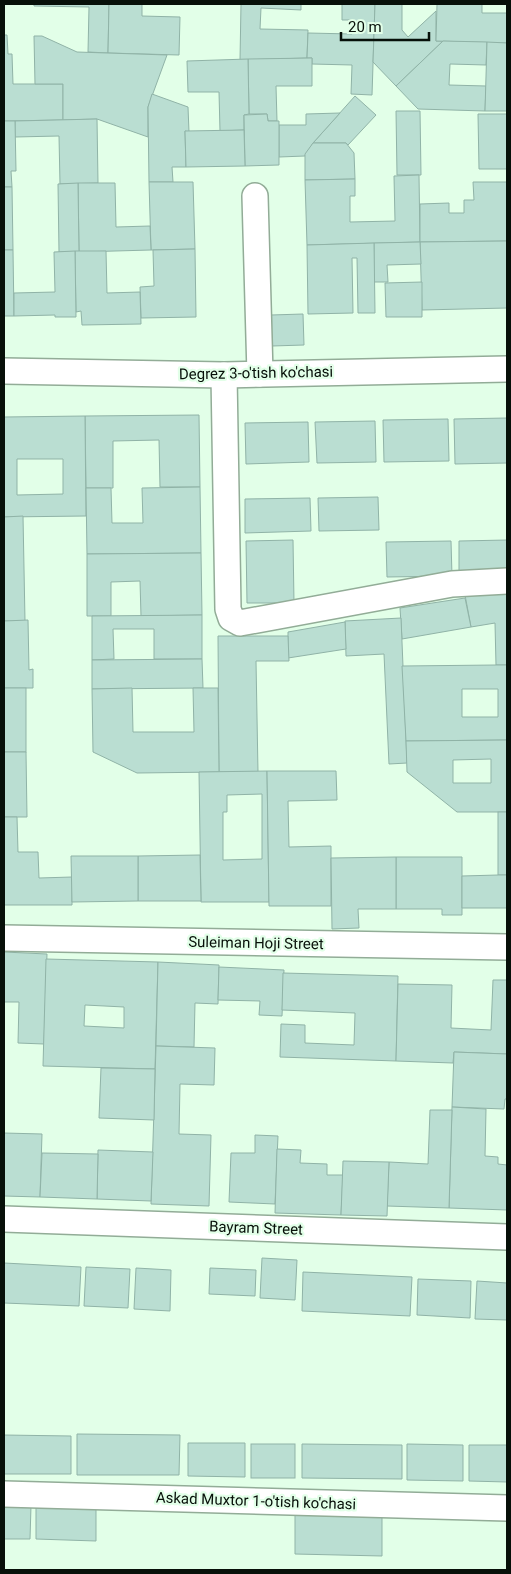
<svg xmlns="http://www.w3.org/2000/svg" width="511" height="1574" viewBox="0 0 511 1574" font-family="Roboto,sans-serif">
<style>
.building{fill:#baded2;stroke:#90b3a7;fill-rule:evenodd}
.lines{fill:none;stroke-linecap:round;stroke-linejoin:round}
.street-casing{stroke:#92ac97;stroke-width:28}
.street{stroke:#fff;stroke-width:25}
.labels{text-anchor:middle;dominant-baseline:central;stroke-width:4.5;stroke-linejoin:round;paint-order:stroke}
.street-label{font-size:15px;fill:#071009;stroke:#e2ffe8}
</style>
<rect width="100%" height="100%" fill="#e2ffe8"/>
<!-- building -->
<g class="building">
<polygon points="34,4 109,4 108,53 88,52 89,7 34,6"/>
<polygon points="109,4 142,4 142,16 180,17 179,55 108,53"/>
<polygon points="241,4 301,4 301,10 261,8 260,29 308,30 307,58 240,60"/>
<polygon points="342,4 375,4 372,95 351,94 352,65 312,64 312,58 307,58 308,33 352,34 353,20 342,20"/>
<polygon points="375,4 402,4 402,30 408,37 436,11 436,41 443,41 396,86 373,62"/>
<polygon points="437,4 482,4 482,13 507,13 507,43 436,41"/>
<polygon points="4,35 7,35 8,54 12,54 13,84 63,84 63,120 4,121"/>
<polygon points="34,36 42,36 77,52 167,55 148,107 148,137 97,119 63,120 63,84 35,84"/>
<polygon points="443,41 487,42 486,65 450,64 449,85 486,86 485,111 418,109 396,86"/>
<polygon points="487,42 507,43 507,111 485,111"/>
<polygon points="312,58 312,86 276,86 277,121 268,121 267,114 249,114 248,59"/>
<polygon points="248,59 249,114 244,115 244,130 220,131 219,92 188,92 187,61"/>
<polygon points="152,94 188,107 189,132 185,131 186,167 172,167 173,182 149,182 148,107"/>
<polygon points="355,96 376,115 348,145 346,143 313,143"/>
<polygon points="396,111 420,111 421,175 397,175"/>
<polygon points="340,113 313,143 305,156 279,157 279,125 306,125 306,114"/>
<polygon points="267,114 268,121 279,121 279,165 245,166 244,115"/>
<polygon points="478,114 507,114 507,169 479,169"/>
<polygon points="97,119 98,183 60,184 59,136 15,137 15,121"/>
<polygon points="4,121 15,121 16,171 11,171 12,187 4,187"/>
<polygon points="244,130 245,166 186,167 185,131"/>
<polygon points="313,143 346,143 354,153 355,179 305,180 305,154"/>
<polygon points="419,175 420,242 307,245 305,180 355,179 355,196 350,196 350,222 395,221 394,176"/>
<polygon points="149,182 193,182 195,249 151,250"/>
<polygon points="473,182 507,182 507,241 420,242 420,204 449,203 449,213 464,213 464,200 474,200"/>
<polygon points="78,183 115,183 116,227 150,226 151,250 79,252"/>
<polygon points="78,183 79,252 59,252 58,184"/>
<polygon points="4,187 12,187 13,250 4,250"/>
<polygon points="507,241 507,308 422,310 420,242"/>
<polygon points="420,242 421,264 387,265 388,282 374,282 374,243"/>
<polygon points="374,243 375,313 358,313 357,258 352,258 353,313 308,314 307,245"/>
<polygon points="195,249 196,317 141,318 140,287 154,286 153,250"/>
<polygon points="4,250 13,250 14,316 4,316"/>
<polygon points="75,251 106,251 107,293 140,292 141,324 82,325 81,311 76,312"/>
<polygon points="75,251 76,317 55,317 55,315 14,316 14,293 55,292 54,252"/>
<polygon points="422,282 422,317 386,317 385,283"/>
<polygon points="303,314 304,345 272,346 271,315"/>
<polygon points="199,415 200,487 160,487 159,440 113,441 113,488 86,488 85,416"/>
<path d="M85 416 86 516 4 517V417ZM17 459H63V494L17 495Z"/>
<polygon points="507,418 507,463 455,464 454,419"/>
<polygon points="448,419 449,461 384,462 383,420"/>
<polygon points="375,421 376,462 317,463 315,422"/>
<polygon points="308,422 309,462 246,464 245,423"/>
<polygon points="200,487 201,553 87,554 86,488 111,488 112,523 143,523 142,488"/>
<polygon points="378,497 379,530 319,531 318,498"/>
<polygon points="310,498 311,531 245,533 245,499"/>
<polygon points="23,516 25,621 4,621 4,517"/>
<polygon points="293,540 294,603 247,603 246,541"/>
<polygon points="507,540 507,576 459,577 459,541"/>
<polygon points="451,541 452,576 387,577 386,542"/>
<polygon points="201,553 202,615 141,616 140,581 111,582 111,616 87,616 87,554"/>
<polygon points="507,587 507,665 496,665 495,623 471,627 465,595"/>
<polygon points="465,598 471,627 402,639 400,608"/>
<polygon points="202,615 202,659 154,659 154,629 113,629 114,659 92,660 92,616"/>
<polygon points="401,618 407,763 389,764 384,654 346,656 345,621"/>
<polygon points="28,620 29,670 33,669 33,688 4,688 4,621"/>
<polygon points="345,622 346,649 288,658 288,632"/>
<polygon points="218,636 288,636 289,661 256,661 258,772 219,772"/>
<polygon points="202,659 203,688 92,689 92,660"/>
<path d="M496 665H507V740L406 741 402 666ZM462 689H498V717H462Z"/>
<rect x="4" y="688" width="22" height="64"/>
<polygon points="132,688 133,732 194,732 193,688 218,688 219,772 137,773 93,752 92,689"/>
<path d="M507 740V812H457L407 772 406 741ZM491 759V783H453V760Z"/>
<polygon points="4,752 26,752 27,817 4,817"/>
<path d="M267 771 269 902H201L199 772ZM262 794V859L223 860V812H227V795Z"/>
<polygon points="267,771 336,771 337,800 288,801 289,847 331,846 331,906 269,906"/>
<rect x="498" y="812" width="9" height="63"/>
<polygon points="4,817 17,817 18,852 38,852 39,878 72,877 72,905 4,905"/>
<polygon points="200,855 201,901 138,901 138,856"/>
<polygon points="71,856 138,856 138,901 72,902"/>
<polygon points="396,857 462,857 462,915 442,915 442,909 396,909"/>
<polygon points="396,857 396,909 358,909 359,928 332,929 331,858"/>
<polygon points="498,875 507,875 507,908 462,908 462,876"/>
<polygon points="4,952 47,954 44,1044 18,1043 19,1002 4,1002"/>
<path d="M46 959 158 962 155 1069 43 1066ZM85 1005 124 1007V1028L84 1026Z"/>
<polygon points="158,962 219,965 218,1004 195,1003 194,1047 156,1046"/>
<polygon points="219,967 284,970 282,1016 259,1015 260,1001 218,1000"/>
<polygon points="283,973 398,976 396,1061 280,1057 281,1024 305,1025 305,1043 354,1045 355,1013 282,1010"/>
<polygon points="493,980 507,980 507,1054 454,1052 453,1063 396,1061 398,984 452,985 451,1028 491,1030"/>
<polygon points="156,1046 215,1048 214,1085 180,1084 179,1134 211,1135 209,1206 151,1204"/>
<polygon points="454,1052 507,1054 507,1099 505,1099 504,1109 452,1107"/>
<polygon points="101,1068 155,1069 154,1120 99,1118"/>
<polygon points="452,1107 486,1109 485,1156 498,1157 498,1164 507,1165 507,1210 449,1208"/>
<polygon points="430,1110 452,1110 449,1208 387,1206 389,1162 428,1164"/>
<polygon points="4,1133 42,1134 40,1197 4,1196"/>
<polygon points="255,1135 278,1136 275,1204 229,1202 231,1153 255,1153"/>
<polygon points="277,1149 301,1150 300,1163 327,1164 327,1175 343,1175 341,1215 275,1213"/>
<polygon points="98,1150 153,1152 151,1201 97,1199"/>
<polygon points="42,1153 98,1154 97,1199 40,1197"/>
<polygon points="343,1161 389,1162 387,1216 341,1215"/>
<polygon points="262,1258 297,1260 295,1300 260,1298"/>
<polygon points="4,1263 81,1267 79,1306 4,1303"/>
<polygon points="86,1267 130,1269 128,1308 84,1306"/>
<polygon points="136,1268 171,1270 170,1311 134,1309"/>
<polygon points="210,1268 256,1270 255,1296 209,1294"/>
<polygon points="303,1272 412,1277 410,1316 302,1311"/>
<polygon points="418,1279 471,1281 470,1318 417,1315"/>
<polygon points="477,1281 507,1283 507,1320 475,1319"/>
<polygon points="77,1434 180,1435 179,1475 77,1475"/>
<polygon points="4,1435 71,1436 71,1474 4,1474"/>
<polygon points="188,1443 245,1443 245,1477 188,1476"/>
<rect x="251" y="1444" width="44" height="34"/>
<polygon points="302,1444 402,1445 402,1479 302,1478"/>
<polygon points="407,1444 463,1445 463,1481 407,1480"/>
<polygon points="469,1445 507,1445 507,1482 469,1481"/>
<polygon points="4,1505 31,1506 30,1539 4,1539"/>
<polygon points="36,1506 96,1507 96,1541 36,1539"/>
<polygon points="295,1515 382,1517 382,1556 295,1554"/>
</g>
<g class="lines">
<!-- street casing -->
<g class="street-casing">
<g id="street">
<polyline points="255,196 260,374"/>
<polyline points="4,371 224,375 507,369"/>
<polyline points="224,375 228,609 231,618 240,623 452,584 507,581"/>
<polyline points="4,938 507,947"/>
<polyline points="4,1219 507,1237"/>
<polyline points="4,1494 507,1508"/>
</g>
</g>
<!-- street -->
<use href="#street" class="street"/>
</g>
<g class="labels">
<!-- street labels -->
<g class="street-label">
<text transform="translate(256 373) rotate(-1)">Degrez 3-o'tish ko'chasi</text>
<text transform="translate(256 943) rotate(1)">Suleiman Hoji Street</text>
<text transform="translate(256 1228) rotate(2)">Bayram Street</text>
<text transform="translate(256 1501) rotate(2)">Askad Muxtor 1-o'tish ko'chasi</text>
</g>
</g>
<!-- border -->
<rect width="511" height="1574" fill="none" stroke="#071009" stroke-width="10"/>
<!-- scale -->
<path d="M341 32v8h88v-8" fill="none" stroke="#071009" stroke-width="2.5"/>
<text x="348" y="32" font-size="15" fill="#071009" stroke="#e2ffe8" stroke-width="4" paint-order="stroke">20 m</text>
</svg>
